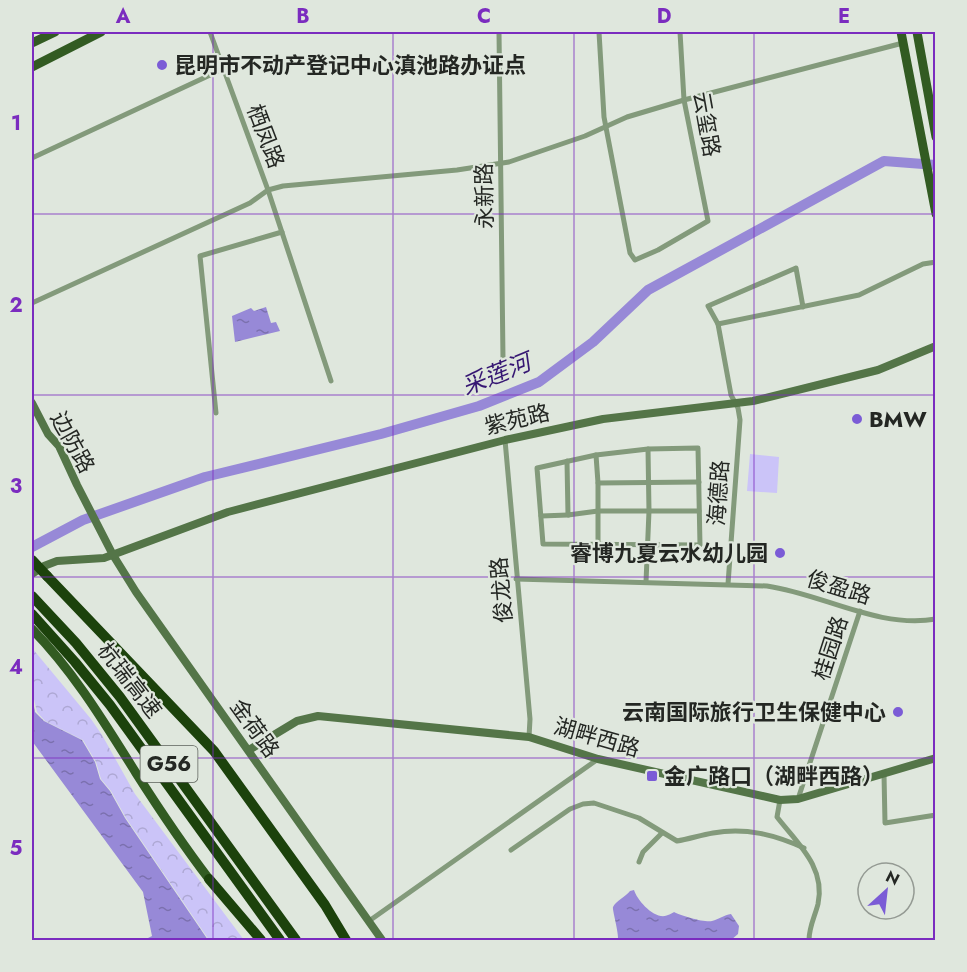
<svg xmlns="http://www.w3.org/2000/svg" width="967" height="972" viewBox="0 0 967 972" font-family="Jost,'Noto Sans SC',sans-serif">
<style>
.forest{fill:url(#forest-crowns)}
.park{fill:#cbc4f8}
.water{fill:url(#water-ripples)}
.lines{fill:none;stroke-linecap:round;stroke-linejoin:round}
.river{stroke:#9789d7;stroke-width:10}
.street{stroke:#839a7b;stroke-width:5}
.secondary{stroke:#547548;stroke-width:8}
.primary{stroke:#325b22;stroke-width:9}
.highway{stroke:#1c420c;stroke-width:10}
.highway-bridge{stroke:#1c420c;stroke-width:10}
.grid{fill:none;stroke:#7b2cbf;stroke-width:1.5;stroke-opacity:0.55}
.poi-dot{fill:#7b5cd6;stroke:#dfe7dd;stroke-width:2}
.labels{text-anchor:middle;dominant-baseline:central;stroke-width:4.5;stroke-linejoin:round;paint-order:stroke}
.shield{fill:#dfe7dd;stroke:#5c615b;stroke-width:1.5}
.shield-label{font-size:21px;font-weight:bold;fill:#242723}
.poi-label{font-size:22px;font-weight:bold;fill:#242723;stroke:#dfe7dd;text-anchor:start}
.street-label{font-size:22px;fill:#242723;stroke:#dfe7dd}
.water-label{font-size:24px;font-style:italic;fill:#361773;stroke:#dfe7dd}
.neatline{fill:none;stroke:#7b2cbf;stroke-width:2}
.grid-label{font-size:20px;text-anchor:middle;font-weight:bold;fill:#7b2cbf}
</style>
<defs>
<pattern id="forest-crowns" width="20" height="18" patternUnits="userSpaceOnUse" patternTransform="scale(1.5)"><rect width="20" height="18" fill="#cbc4f8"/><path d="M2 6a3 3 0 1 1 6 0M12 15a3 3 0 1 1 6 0" fill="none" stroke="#aea8d4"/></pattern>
<pattern id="water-ripples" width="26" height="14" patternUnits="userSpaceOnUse" patternTransform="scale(1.5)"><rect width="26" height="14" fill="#9789d7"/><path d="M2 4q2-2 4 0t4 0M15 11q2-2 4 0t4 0" fill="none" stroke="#7b70ae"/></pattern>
</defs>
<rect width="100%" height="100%" fill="#dfe7dd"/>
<!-- forest -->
<polygon class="forest" points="32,648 91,719 102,735 135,794 244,940 209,940 126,818 111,791 101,779 96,762 83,740 45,721 37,712 32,691"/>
<!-- park -->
<polygon class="park" points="750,454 779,457 777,493 747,491"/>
<!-- water -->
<g class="water">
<polygon points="266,307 271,323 276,322 280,331 235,342 232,316 251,308 254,311"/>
<polygon points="32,696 35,712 44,721 82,740 95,762 100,779 110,791 125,818 208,940 144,940 152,936 143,892 32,741"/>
<path d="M634 890C637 900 653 918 665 916 666 916 673 913 674 912 682 916 706 923 712 921 719 919 724 915 731 914L739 926 738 934 731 940H618C619 933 612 909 613 907 615 902 626 896 630 891Z"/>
</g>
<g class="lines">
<!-- river -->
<polyline class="river" points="32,547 83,520 205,477 381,434 479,406 539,382 593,342 648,290 884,161 936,165"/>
<!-- street -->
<g class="street">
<polyline points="210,32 268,190 331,381"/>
<polyline points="499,32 503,359"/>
<polyline points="599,32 604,117 630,253 635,260 658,250 708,221 684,100 680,32"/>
<polyline points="32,158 223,69"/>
<polyline points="32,303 250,203 268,190 283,186 457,170 509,162 585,136 627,117 684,100 903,43"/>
<polyline points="803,307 796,268 708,306 718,324 859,295 923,264 936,262"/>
<polyline points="718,324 731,395 738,408 740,420 728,584"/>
<polyline points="216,413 200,256 282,232"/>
<polyline points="505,440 530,719 529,737"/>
<polygon points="698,448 700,545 543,544 537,468 596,455 648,449"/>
<polyline points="596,455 598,483 699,482"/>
<polyline points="567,461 568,515 598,511 699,511"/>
<polyline points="541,516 568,515"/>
<polyline points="598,544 598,483"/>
<path d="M516 579 767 586C823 594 878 629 936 619"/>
<polyline points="646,582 649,511 648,449"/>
<polyline points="884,774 885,823 936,815"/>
<polyline points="798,799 860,611"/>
<path d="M780 800 777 817C797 843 826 867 818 904 815 916 809 927 809 940"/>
<path d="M511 850 570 809 583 804 594 803 639 818 677 841C689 839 701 835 713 833 746 827 775 835 804 848"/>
<polyline points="639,862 643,852 662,833"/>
<polyline points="369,921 598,759"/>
</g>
<!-- secondary -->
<g class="secondary">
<polyline points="32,403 48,434 59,446 77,485 113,555 136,592 382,940"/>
<polyline points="32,574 44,566 57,561 104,558 228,512 505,440 603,419 753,401 878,370 936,346"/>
<polyline points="249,750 297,721 318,716 529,737 598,759 780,800 798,799 936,758"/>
</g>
<!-- primary -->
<g class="primary">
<polyline points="901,32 936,214"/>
<polyline points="917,32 936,137"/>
<polyline points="32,43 55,32"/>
<polyline points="32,67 101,32"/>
<path d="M32 629C74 672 104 722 136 773 159 809 183 845 209 879"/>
</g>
<!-- highway -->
<g class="highway">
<polyline points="47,576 214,751 325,905 346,940"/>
<polyline points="32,596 76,643 120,697 296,940"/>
<polyline points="32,614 75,662 110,705 280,940"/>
<polyline points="209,879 261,940"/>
</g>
<!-- highway-bridge -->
<polyline class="highway-bridge" points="32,560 47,576"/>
</g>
<!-- grid -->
<path class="grid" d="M213 32V940M393 32V940M574 32V940M754 32V940M32 214H936M32 395H936M32 577H936M32 758H936"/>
<!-- markers -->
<g class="poi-dot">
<circle cx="162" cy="65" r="6"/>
<circle cx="857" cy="419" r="6"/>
<circle cx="780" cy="553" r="6"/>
<circle cx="898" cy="712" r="6"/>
<rect x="646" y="770" width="12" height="12" rx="3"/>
</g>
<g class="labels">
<!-- shield labels -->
<rect class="shield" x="140.5" y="746" width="57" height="36" rx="4.5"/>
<g class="shield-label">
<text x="169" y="764">G56</text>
</g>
<!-- poi labels -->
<g class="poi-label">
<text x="174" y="65">昆明市不动产登记中心滇池路办证点</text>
<text x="869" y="419">BMW</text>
<text x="768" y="553" text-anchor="end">睿博九夏云水幼儿园</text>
<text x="886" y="712" text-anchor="end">云南国际旅行卫生保健中心</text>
<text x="664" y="776">金广路口（湖畔西路）</text>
</g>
<!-- street labels -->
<g class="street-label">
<text transform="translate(707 124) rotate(80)">云玺路</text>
<text transform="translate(266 136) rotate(69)">栖凤路</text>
<text transform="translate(484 196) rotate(-91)">永新路</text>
<text transform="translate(517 419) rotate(-13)">紫苑路</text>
<text transform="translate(73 442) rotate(61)">边防路</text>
<text transform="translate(718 493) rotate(-86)">海德路</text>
<text transform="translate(839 587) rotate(17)">俊盈路</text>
<text transform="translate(501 590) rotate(-95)">俊龙路</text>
<text transform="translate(830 648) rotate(-72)">桂园路</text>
<text transform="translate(130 680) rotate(52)">杭瑞高速</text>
<text transform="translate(255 728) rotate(54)">金荷路</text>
<text transform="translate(597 737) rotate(16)">湖畔西路</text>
</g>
<!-- water labels -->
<g class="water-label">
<text transform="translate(496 374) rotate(-22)">采莲河</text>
</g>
</g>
<!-- border -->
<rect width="967" height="972" fill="none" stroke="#dfe7dd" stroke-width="66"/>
<!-- north arrow -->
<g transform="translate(886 891) rotate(27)"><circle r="28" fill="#dfe7dd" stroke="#949a93" stroke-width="1.5"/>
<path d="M0-4.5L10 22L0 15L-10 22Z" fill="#7b5cd6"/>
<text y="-9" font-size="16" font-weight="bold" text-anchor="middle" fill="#242723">N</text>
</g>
<rect x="33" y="33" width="901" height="906" class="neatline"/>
<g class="grid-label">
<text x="123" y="23">A</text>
<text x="303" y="23">B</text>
<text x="484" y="23">C</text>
<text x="664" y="23">D</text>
<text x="844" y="23">E</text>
<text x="16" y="130">1</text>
<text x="16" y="312">2</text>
<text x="16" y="493">3</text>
<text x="16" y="674">4</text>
<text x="16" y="855">5</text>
</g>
</svg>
